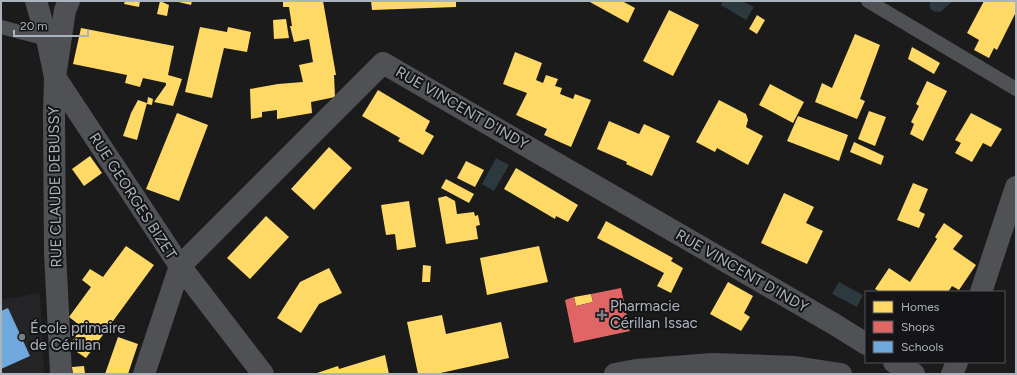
<svg xmlns="http://www.w3.org/2000/svg" width="1017" height="375" viewBox="0 0 1017 375" font-family="Figtree,sans-serif">
<style>
.built{fill:#252527}
.water{fill:#2c393e}
.homes{fill:#ffd966}
.shops{fill:#e06666}
.schools{fill:#6fa8dc}
.lines{fill:none;stroke-linecap:round;stroke-linejoin:round}
.service{stroke:#4f5154;stroke-width:14}
.minor{stroke:#4f5154;stroke-width:22}
.tertiary{stroke:#4f5154;stroke-width:22}
.secondary{stroke:#4e4f52;stroke-width:22}
.poi-dot{fill:#797e84;stroke:#151517;stroke-width:1.5}
.labels{text-anchor:middle;dominant-baseline:central;stroke-width:4;stroke-linejoin:round;paint-order:stroke}
.street-label{font-size:15px;fill:#abb3bd;stroke:#151517}
.poi-label{font-size:15px;fill:#abb3bd;stroke:#151517;text-anchor:start}
</style>
<rect width="100%" height="100%" fill="#1b1b1b"/>
<!-- built -->
<polygon class="built" points="40,293 44,374 1,374 1,300"/>
<!-- water -->
<g class="water">
<polygon points="723,1 742,1 754,7 746,20 721,5"/>
<path d="M930 1H953L940 12C932 12 928 9 930 1Z"/>
<polygon points="496,158 509,165 494,191 482,184"/>
<polygon points="839,282 863,295 857,307 832,294"/>
</g>
<!-- homes -->
<g class="homes">
<polygon points="125,1 140,1 139,7 124,4"/>
<polygon points="160,1 169,5 167,16 157,14"/>
<polygon points="174,1 192,1 191,5"/>
<polygon points="283,1 323,1 336,75 334,75 335,97 311,102 312,113 277,119 277,110 262,112 262,117 251,119 250,89 278,84 303,82 299,65 313,62 309,39 294,42 290,26 292,26 289,7 283,7"/>
<polygon points="371,1 456,1 456,7 372,10"/>
<polygon points="588,1 622,1 635,8 628,23"/>
<polygon points="984,1 1016,1 1016,12 997,50 994,48 989,58 974,50 979,40 967,33"/>
<polygon points="669,10 699,25 673,76 643,61"/>
<polygon points="757,15 765,20 757,34 749,29"/>
<polygon points="286,19 289,38 274,39 273,20"/>
<polygon points="200,27 227,32 228,27 251,32 247,52 224,48 212,98 185,92"/>
<polygon points="81,28 174,46 168,75 182,79 173,106 154,102 166,85 166,83 143,78 140,87 125,83 127,75 73,64"/>
<polygon points="855,34 880,45 860,99 865,101 857,119 815,102 822,83 832,88"/>
<polygon points="912,47 940,63 934,74 908,59"/>
<polygon points="515,52 542,63 536,80 543,83 546,75 558,79 555,86 562,88 560,94 573,99 575,94 591,100 571,147 544,135 547,129 516,115 527,93 503,84"/>
<polygon points="927,81 947,91 923,141 910,134 914,124 911,122 919,106 916,104"/>
<polygon points="770,84 804,102 793,123 759,105"/>
<polygon points="378,90 430,121 425,131 434,136 423,155 398,141 400,138 362,116"/>
<polygon points="148,97 153,99 152,105 147,104"/>
<polygon points="138,100 147,103 137,140 123,136 131,113"/>
<polygon points="719,100 746,114 748,120 746,127 763,136 748,165 717,148 715,152 696,142"/>
<polygon points="869,111 886,117 875,146 858,139"/>
<polygon points="177,113 208,125 179,201 146,189"/>
<polygon points="971,113 1002,129 991,147 983,143 972,162 955,153 961,143 955,140"/>
<polygon points="798,116 848,135 839,161 787,141"/>
<polygon points="609,121 639,134 644,124 670,136 652,176 626,164 627,162 597,149"/>
<polygon points="854,142 884,156 881,165 850,152"/>
<polygon points="329,147 352,168 314,210 291,189"/>
<polygon points="90,156 102,173 84,186 72,169"/>
<polygon points="466,161 484,170 475,187 457,178"/>
<polygon points="516,168 578,205 568,222 556,216 555,219 504,189"/>
<polygon points="446,179 474,194 469,203 441,188"/>
<polygon points="913,183 928,189 919,211 925,214 919,228 897,220"/>
<polygon points="784,193 814,207 806,223 823,231 807,264 761,243"/>
<polygon points="446,196 455,201 457,214 474,212 475,216 478,215 480,225 476,226 478,239 446,244 438,198"/>
<polygon points="409,201 416,247 397,250 395,234 386,235 381,205"/>
<polygon points="266,216 289,237 250,279 227,258"/>
<polygon points="606,221 673,258 671,261 683,268 671,293 657,286 664,273 597,238"/>
<polygon points="944,223 963,236 953,249 976,265 959,290 952,286 948,292 880,292 875,289 889,268 910,282 937,239 935,237"/>
<polygon points="126,246 154,265 86,358 77,352 82,346 73,340 82,327 69,317 91,287 82,280 90,269 103,277"/>
<polygon points="539,246 548,282 487,295 480,258"/>
<polygon points="423,265 431,266 430,282 422,282"/>
<polygon points="329,268 342,293 319,304 301,333 277,318 300,282"/>
<polygon points="728,282 753,296 744,313 750,317 741,331 710,314"/>
<polygon points="591,294 593,302 576,306 574,297"/>
<polygon points="442,315 446,334 501,322 509,358 436,374 418,374 407,322"/>
<polygon points="118,337 138,344 128,374 105,374"/>
<polygon points="385,355 389,374 314,374 338,366 339,369"/>
<polygon points="84,366 85,374 73,374 72,367"/>
</g>
<!-- shops -->
<polygon class="shops" points="621,288 630,331 574,343 565,300 574,297 576,306 593,302 591,294"/>
<!-- schools -->
<polygon class="schools" points="8,308 30,356 1,369 1,311"/>
<g class="lines">
<!-- service -->
<g class="service">
<polyline points="868,1 1016,89"/>
<polyline points="1,27 47,39"/>
</g>
<!-- minor -->
<g class="minor">
<polyline points="36,1 47,39 55,77 180,266 263,374"/>
<polyline points="981,292 1016,187"/>
<polyline points="894,362 914,374"/>
<polyline points="144,374 180,266 383,63 834,324 866,344"/>
<polyline points="952,374 957,362"/>
</g>
<!-- tertiary -->
<polyline class="tertiary" points="61,374 55,252 54,115 55,77 65,10 69,1"/>
<!-- secondary -->
<polyline class="secondary" points="615,374 636,370 712,364 795,367 841,374"/>
</g>
<!-- markers -->
<g class="poi-dot">
<path d="M600 309h4v4h4v4h-4v4h-4v-4h-4v-4h4z"/>
<circle cx="22" cy="337" r="4"/>
</g>
<g class="labels">
<!-- street labels -->
<g class="street-label">
<text transform="translate(462 108) rotate(30)">RUE VINCENT D'INDY</text>
<text transform="translate(55 187) rotate(-91)">RUE CLAUDE DEBUSSY</text>
<text transform="translate(133 196) rotate(57)">RUE GEORGES BIZET</text>
<text transform="translate(742 271) rotate(30)">RUE VINCENT D'INDY</text>
</g>
<!-- poi labels -->
<g class="poi-label">
<text x="610" y="306">Pharmacie<tspan x="610" dy="17">Cérillan Issac</tspan></text>
<text x="30" y="328">École primaire<tspan x="30" dy="17">de Cérillan</tspan></text>
</g>
</g>
<!-- border -->
<rect width="1017" height="375" fill="none" stroke="#abb3bd" stroke-width="4"/>
<!-- legend -->
<rect x="865" y="291" width="140" height="72" fill="#151517" stroke="#515459"/>
<rect x="873" y="301" width="20" height="12" fill="#ffd966" stroke="#515459"/>
<text x="901" y="311" font-size="12" fill="#abb3bd">Homes</text>
<rect x="873" y="321" width="20" height="12" fill="#e06666" stroke="#515459"/>
<text x="901" y="331" font-size="12" fill="#abb3bd">Shops</text>
<rect x="873" y="341" width="20" height="12" fill="#6fa8dc" stroke="#515459"/>
<text x="901" y="351" font-size="12" fill="#abb3bd">Schools</text>
<!-- scale -->
<path d="M14 30v6h74v-6" fill="none" stroke="#abb3bd" stroke-width="2"/>
<text x="20" y="30" font-size="12" fill="#abb3bd" stroke="#151517" stroke-width="3" paint-order="stroke">20 m</text>
</svg>
